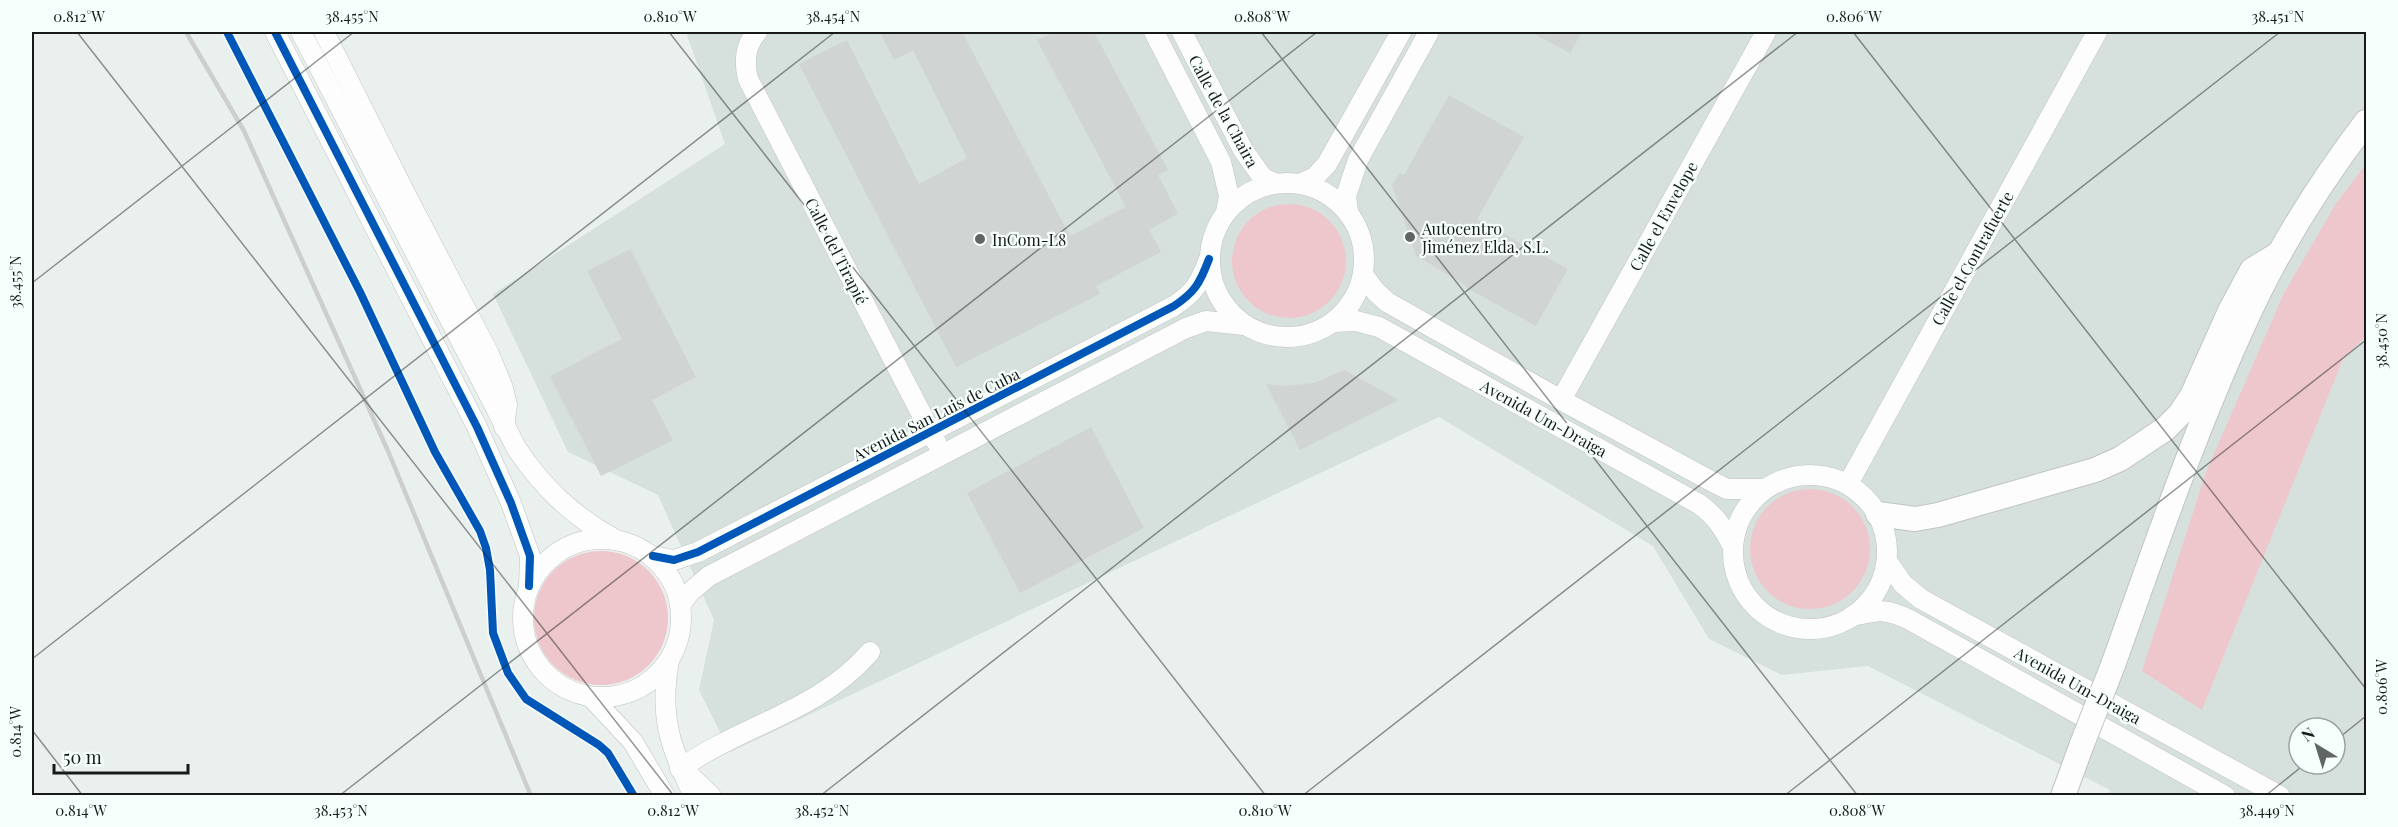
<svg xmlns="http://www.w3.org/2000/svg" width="2398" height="827" viewBox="0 0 2398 827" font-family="'Playfair Display',serif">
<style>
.built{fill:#d6e1de;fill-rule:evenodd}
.green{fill:#eec7cd}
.building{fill:#d0d4d3}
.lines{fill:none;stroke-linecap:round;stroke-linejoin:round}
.minor-casing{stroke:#c0c4c3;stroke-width:21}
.major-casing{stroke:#c0c4c3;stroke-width:26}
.minor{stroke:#fcfdfc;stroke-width:20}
.major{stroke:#fcfdfc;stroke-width:24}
.rail{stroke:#cdcfcf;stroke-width:4.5}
.major-bridge-casing{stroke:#c0c4c3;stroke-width:26;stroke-linecap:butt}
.major-bridge{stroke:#fcfdfc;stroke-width:24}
.cycleway-casing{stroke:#f7fffd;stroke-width:11}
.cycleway{stroke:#0057b8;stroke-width:8}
.ticks{fill:none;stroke:#171a19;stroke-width:1.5;stroke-opacity:0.45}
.poi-dot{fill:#616564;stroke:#f7fffd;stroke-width:2}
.labels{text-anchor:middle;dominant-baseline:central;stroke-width:4.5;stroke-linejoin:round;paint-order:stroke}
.street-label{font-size:16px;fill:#171a19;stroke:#f7fffd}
.poi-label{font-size:16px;fill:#171a19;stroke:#f7fffd;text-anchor:start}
.neatline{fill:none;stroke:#171a19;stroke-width:2}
.ticks-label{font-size:15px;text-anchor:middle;fill:#171a19}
</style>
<rect width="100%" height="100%" fill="#eaf0ee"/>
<!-- built -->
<path class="built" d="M686 32H2366V795H2108L2110 790 1868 666 1782 675 1709 639 1653 546 1439 417 730 752 699 690 714 620 658 495 568 452 493 294 725 144ZM2299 728H2335V764H2299Z"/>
<!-- green -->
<g class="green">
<polygon points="2366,164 2366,336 2343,359 2202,710 2142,671 2206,472 2284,293 2335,205"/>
<circle cx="1289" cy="261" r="57"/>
<circle cx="1810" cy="549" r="60"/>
<circle cx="601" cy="618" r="67"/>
</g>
<!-- building -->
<g class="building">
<polygon points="880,32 962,32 1070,236 1126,207 1037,40 1054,32 1094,32 1168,170 1158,175 1178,214 1149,230 1161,252 1096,286 1100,294 956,367 799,64 847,40 919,184 967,158 913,50 894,60"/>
<polygon points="1530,32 1582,32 1570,53"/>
<polygon points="1449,95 1524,137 1477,219 1568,269 1536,326 1465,287 1466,285 1416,256 1392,185 1400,173 1404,175"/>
<polygon points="630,249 696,377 652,400 673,440 601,476 550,376 622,339 587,271"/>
<polygon points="1344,370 1399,400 1300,450 1266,384 1284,386 1314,383"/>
<polygon points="1091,427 1144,528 1020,593 967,493"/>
</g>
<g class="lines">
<!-- minor casing -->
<g class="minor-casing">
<g id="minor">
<polyline points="275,32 477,427 511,503 530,556 529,586"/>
<path d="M301 32 517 449C543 488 573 516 614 539"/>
<polyline points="324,32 407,197 489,354 503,388 507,405 504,427"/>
<path d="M757 32C745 45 744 62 748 79L936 442"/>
<polyline points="1154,32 1221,162 1229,196 1226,212"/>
<polyline points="1182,32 1243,150 1263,178 1274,183"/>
<circle cx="1287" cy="260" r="77"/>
<polyline points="1302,183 1315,177 1327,164 1401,32"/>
<polyline points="1348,211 1346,196 1358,160 1429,32"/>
<polyline points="1364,276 1376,292 1387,302 1561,400 1713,482 1727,489 1765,489"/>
<path d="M1334 322 1356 321 1379 327 1699 504C1716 516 1724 529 1733 547"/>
<polyline points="1561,400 1766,32"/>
<circle cx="1810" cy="552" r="77"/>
<polyline points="1848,484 2097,32"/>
<circle cx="602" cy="618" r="79"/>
<path d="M653 556 674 560 698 552 1174 306C1195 292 1200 283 1209 259"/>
<polyline points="1887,561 1903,584 1921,599 2280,796"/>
<polyline points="681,604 689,593 709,576 1186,328 1206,321 1244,325"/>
<path d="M1852 616C1879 610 1885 608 1910 620L2225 796"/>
<path d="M669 661C659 715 670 748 694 796"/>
<polyline points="591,697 633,742 665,796"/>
<path d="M680 769C742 724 817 713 870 652"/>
<polyline points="687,773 711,796"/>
</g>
</g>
<!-- major casing -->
<g class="major-casing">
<g id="major">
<polyline points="1878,514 1915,519 1938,515 2095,470 2120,459 2165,429 2180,414 2192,396 2230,311 2252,270 2280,253"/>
<path d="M2113 665C2154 551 2193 435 2244 324 2276 252 2319 184 2366 122"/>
<polyline points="2063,796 2082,744"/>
</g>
</g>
<!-- minor -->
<use href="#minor" class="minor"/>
<!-- major -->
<use href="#major" class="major"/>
<!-- rail -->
<polyline class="rail" points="186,32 244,131 388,451 531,796"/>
<!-- major-bridge casing -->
<g class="major-bridge-casing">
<polyline id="major-bridge" points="2082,744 2113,665"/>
</g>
<!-- major-bridge -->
<use href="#major-bridge" class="major-bridge"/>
<!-- cycleway casing -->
<g class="cycleway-casing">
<g id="cycleway">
<polyline points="227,32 360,292 435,452 480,531 486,548 490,570 493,633 508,673 526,699 599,745 608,753 634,796"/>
<polyline points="275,32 477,427 511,503 530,556 529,586"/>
<path d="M653 556 674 560 698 552 1174 306C1195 292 1200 283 1209 259"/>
</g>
</g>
<!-- cycleway -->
<use href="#cycleway" class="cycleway"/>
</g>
<!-- ticks -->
<path class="ticks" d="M77 32 674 796M669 32 1266 796M1261 32 1858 796M1853 32 2366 689M32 283 354 32M32 659 835 32M32 730 83 796M2335 741 2366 716M339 796 1317 32M820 796 1798 32M1302 796 2280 32M1784 796 2366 340M2265 796 2305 764"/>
<!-- markers -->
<g class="poi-dot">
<circle cx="1410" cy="237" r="6"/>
<circle cx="980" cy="239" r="6"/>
</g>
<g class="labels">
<!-- street labels -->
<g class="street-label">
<text transform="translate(1224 111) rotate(61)">Calle de la Chaira</text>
<text transform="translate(1663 216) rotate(-61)">Calle el Envelope</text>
<text transform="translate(837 251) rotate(63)">Calle del Tirapié</text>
<text transform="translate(1972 258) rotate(-61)">Calle el Contrafuerte</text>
<text transform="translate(936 414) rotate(-27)">Avenida San Luis de Cuba</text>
<text transform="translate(1544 418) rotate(29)">Avenida Um-Draiga</text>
<text transform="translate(2078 685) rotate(29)">Avenida Um-Draiga</text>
</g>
<!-- poi labels -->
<g class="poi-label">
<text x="1422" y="228">Autocentro<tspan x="1422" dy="18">Jiménez Elda, S.L.</tspan></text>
<text x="992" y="239">InCom-L8</text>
</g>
</g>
<!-- border -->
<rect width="2398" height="827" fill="none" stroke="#f7fffd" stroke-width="66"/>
<!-- north arrow -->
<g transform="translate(2317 746) rotate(322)"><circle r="28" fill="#f7fffd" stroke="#9da3a2" stroke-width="1.5"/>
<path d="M0-4.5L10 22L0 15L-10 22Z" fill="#616564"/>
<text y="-9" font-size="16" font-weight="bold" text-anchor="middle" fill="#171a19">N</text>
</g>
<!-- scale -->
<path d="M54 764v9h134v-9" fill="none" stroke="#171a19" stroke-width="3"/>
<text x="63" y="764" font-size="18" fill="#171a19" stroke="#f7fffd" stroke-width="4.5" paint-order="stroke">50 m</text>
<rect x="33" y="33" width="2332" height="761" class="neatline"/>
<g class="ticks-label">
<text x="79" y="22">0.812°W</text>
<text x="352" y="22">38.455°N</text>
<text x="670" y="22">0.810°W</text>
<text x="833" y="22">38.454°N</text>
<text x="1262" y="22">0.808°W</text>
<text x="1854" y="22">0.806°W</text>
<text x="2278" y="22">38.451°N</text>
<text transform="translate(16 282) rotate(-90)" y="5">38.455°N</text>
<text transform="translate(2382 341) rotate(-90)" y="5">38.450°N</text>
<text transform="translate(2382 687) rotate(-90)" y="5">0.806°W</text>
<text transform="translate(16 732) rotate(-90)" y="5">0.814°W</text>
<text x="81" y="816">0.814°W</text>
<text x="341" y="816">38.453°N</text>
<text x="673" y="816">0.812°W</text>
<text x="822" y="816">38.452°N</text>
<text x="1265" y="816">0.810°W</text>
<text x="1857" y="816">0.808°W</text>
<text x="2267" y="816">38.449°N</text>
</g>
</svg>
